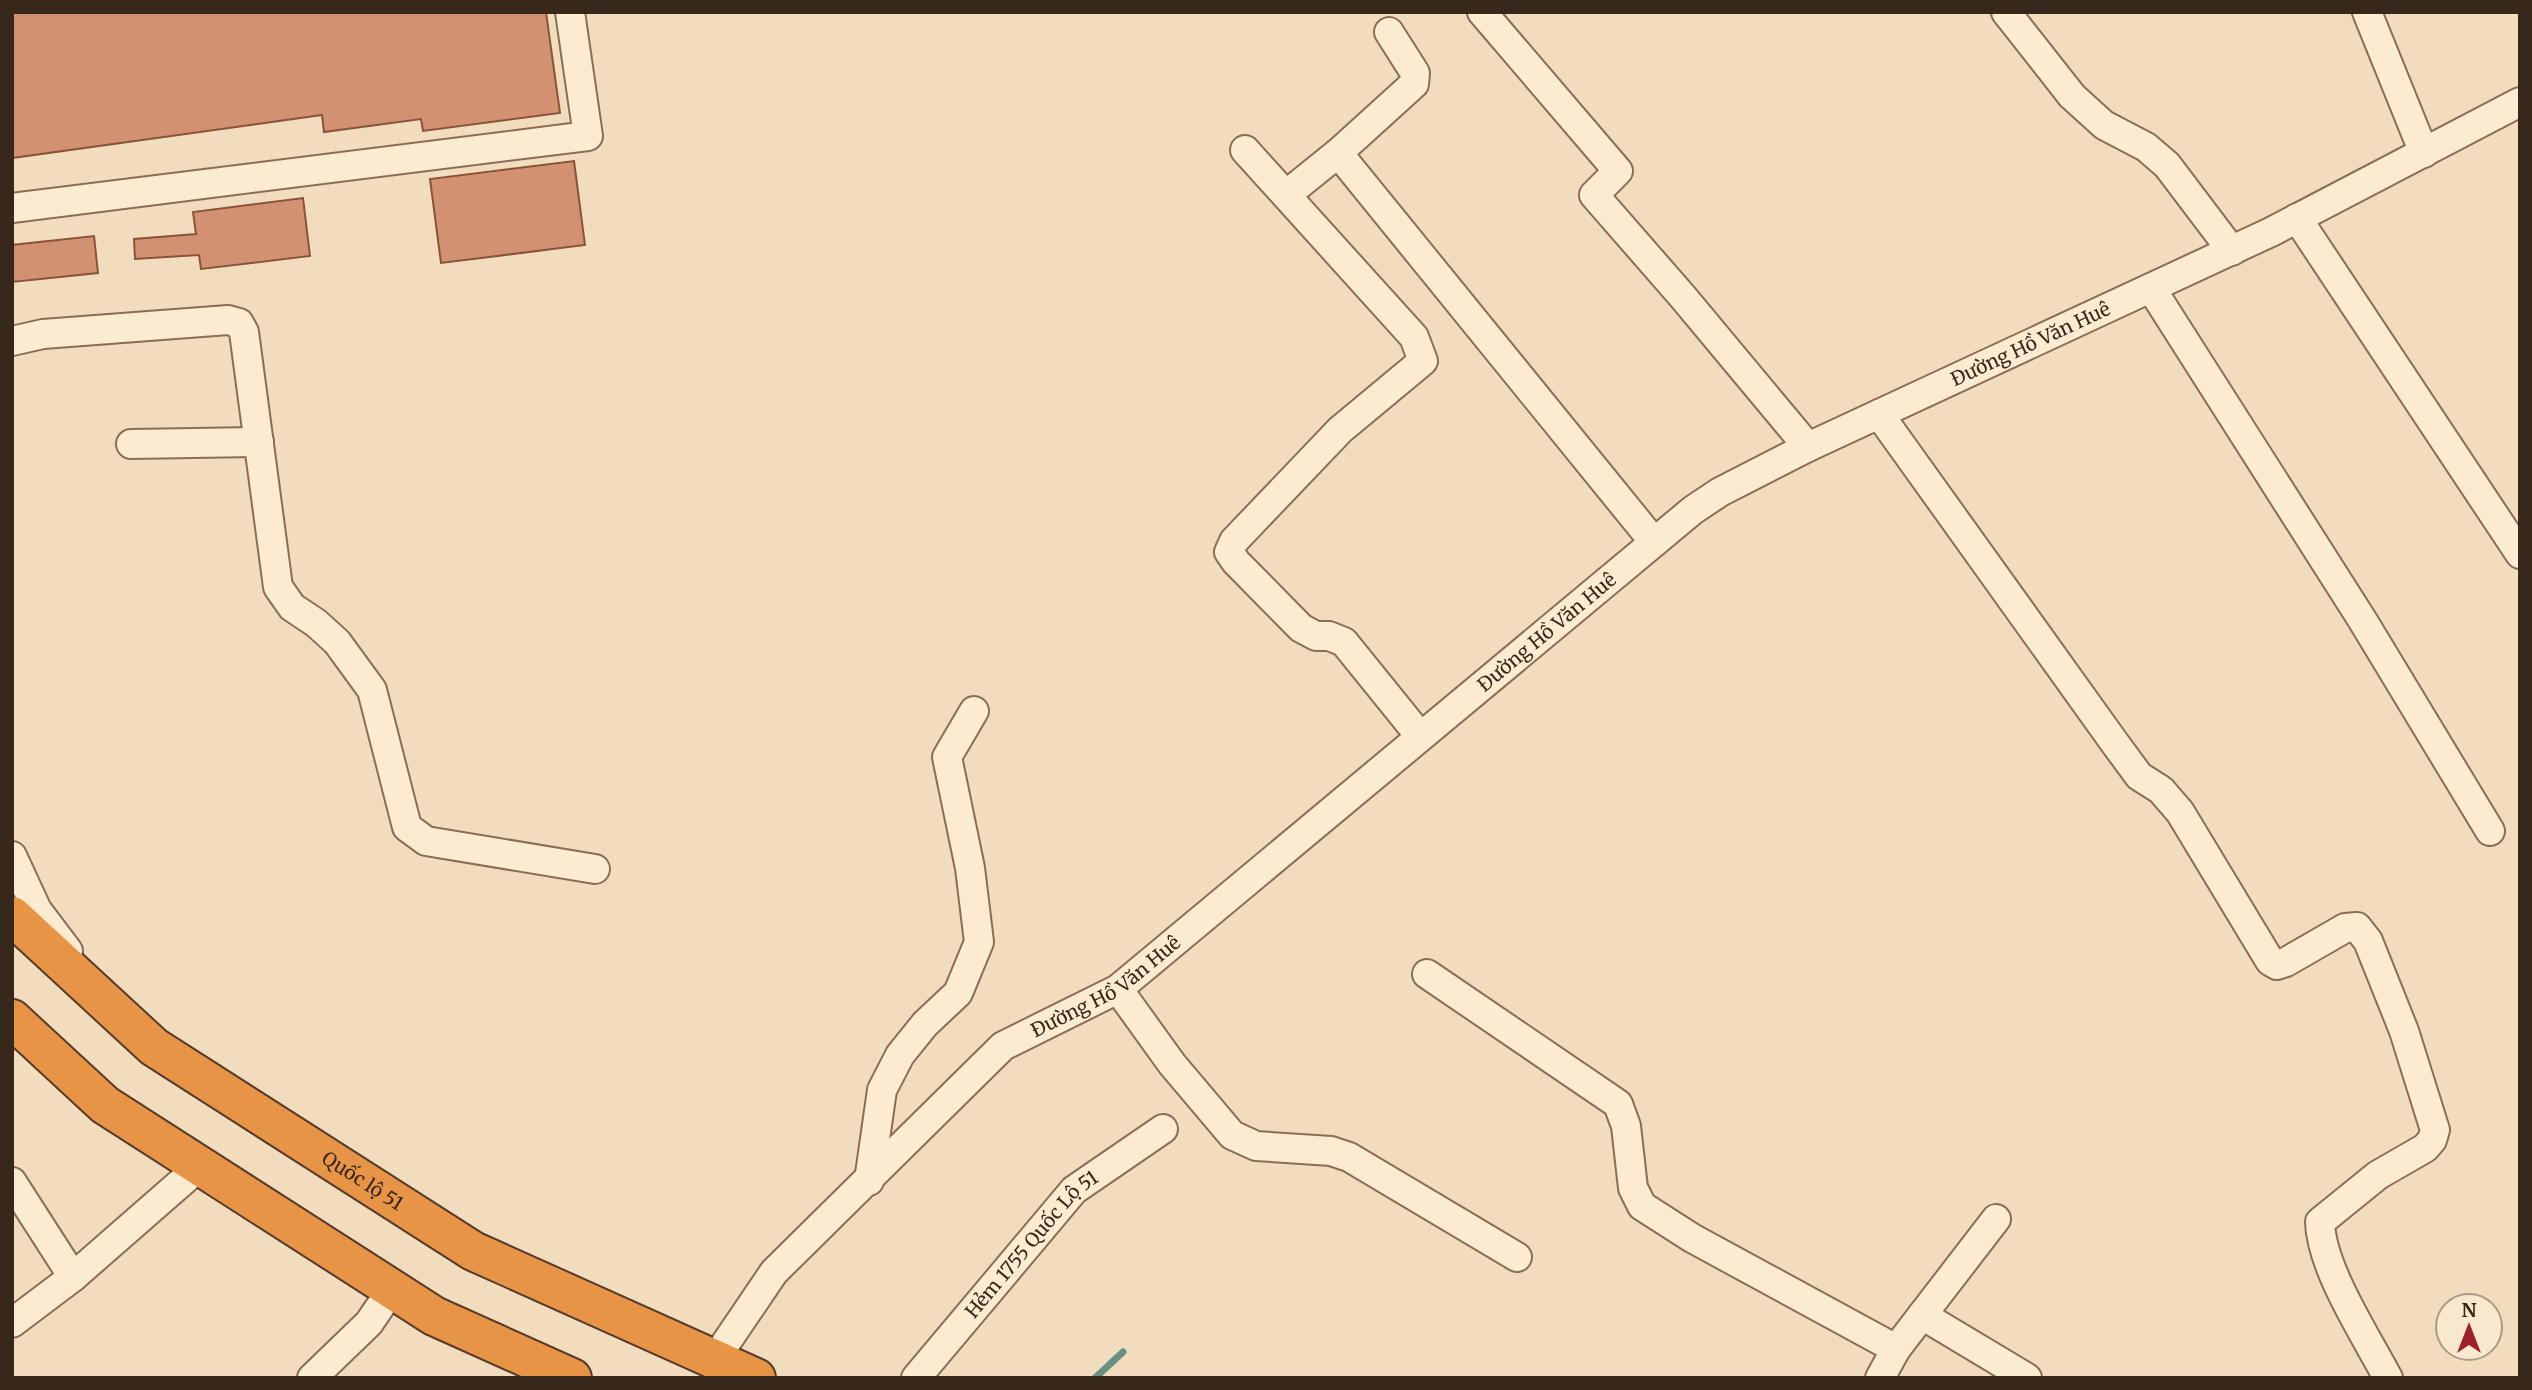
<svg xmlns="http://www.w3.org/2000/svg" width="2532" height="1390" viewBox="0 0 2532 1390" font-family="Merriweather,serif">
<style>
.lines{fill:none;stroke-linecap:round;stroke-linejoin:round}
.stream{stroke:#689083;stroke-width:7}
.building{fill:#d29170;stroke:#8b5339;stroke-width:2}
.minor-casing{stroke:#8a6d55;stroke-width:32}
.highway-casing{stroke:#573b2a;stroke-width:42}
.minor{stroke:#fbebd1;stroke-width:28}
.highway{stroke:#e89446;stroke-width:38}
.labels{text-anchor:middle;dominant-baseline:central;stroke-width:6;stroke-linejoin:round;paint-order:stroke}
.street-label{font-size:19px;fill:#38271b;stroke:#f8e8cd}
</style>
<rect width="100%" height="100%" fill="#f1ddbd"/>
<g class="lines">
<!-- stream -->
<polyline class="stream" points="1095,1378 1123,1352"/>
</g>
<!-- building -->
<g class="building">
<polygon points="12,12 546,12 560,113 423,131 421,119 324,132 322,115 12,158"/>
<polygon points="574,161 585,245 441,263 430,179"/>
<polygon points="303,198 310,256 201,269 199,255 135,259 134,239 196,234 193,212"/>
<polygon points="94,236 98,273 12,282 12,245"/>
</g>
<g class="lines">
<!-- minor casing -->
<g class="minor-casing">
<g id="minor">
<polyline points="1482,12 1618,171 1594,195 1683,297 1808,447"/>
<polyline points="2006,12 2072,96 2104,125 2146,147 2167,165 2232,251"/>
<polyline points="2367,12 2424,153"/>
<polyline points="1245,150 1414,337 1423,361 1340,430 1234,541 1229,552 1236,562 1301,628 1316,636 1329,636 1344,642 1420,736"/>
<polyline points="1338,153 1654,542"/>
<polyline points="1286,195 1338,153 1414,84 1415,73 1389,32"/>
<polyline points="12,208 588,136 570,12"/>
<polyline points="2297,218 2520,554"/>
<polyline points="2151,288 2363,621 2490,831"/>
<polyline points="12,341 43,334 228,320 239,323 244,332 278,587 292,607 316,623 337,642 372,690 407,827 426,841 595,869"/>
<path d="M1879 414 2114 742 2139 776 2161 790 2180 812 2270 961 2277 965 2286 962 2345 928 2357 927 2368 941 2404 1031 2435 1130 2432 1140 2425 1148 2378 1175 2320 1222C2321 1268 2366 1336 2388 1378"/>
<polyline points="131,444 259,442"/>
<polyline points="12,856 37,910 68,951"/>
<polyline points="1427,974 1618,1104 1626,1126 1633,1188 1642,1206 1692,1238 1896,1349"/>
<polyline points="1118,989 1172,1064 1232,1135 1256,1146 1331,1151 1349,1157 1517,1257"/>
<polyline points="869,1181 882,1090 900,1055 925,1024 958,993 979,942 970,868 947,757 974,711"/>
<polyline points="12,1182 73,1277"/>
<polyline points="1922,1315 2027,1378"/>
<polyline points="12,1323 73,1277 200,1166"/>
<path id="s1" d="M715 1359 774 1272 1003 1046 1118 989 1693 510 1720 492 1808 447 2271 232 2520 102"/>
<polyline points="312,1378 369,1323 392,1289"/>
<path id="s2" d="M916 1378 1074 1190 1163 1129"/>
<polyline points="1880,1378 1896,1349 1996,1219"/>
</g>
</g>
<!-- highway casing -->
<g class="highway-casing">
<g id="highway">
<path id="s3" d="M12 916 154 1047 473 1251 756 1378"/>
<polyline points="12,1019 105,1105 392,1289 434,1316 572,1378"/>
</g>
</g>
<!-- minor -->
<use href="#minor" class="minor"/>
<!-- highway -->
<use href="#highway" class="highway"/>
</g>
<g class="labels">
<!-- street labels -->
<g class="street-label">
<text stroke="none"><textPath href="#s1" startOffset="1680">Đường Hồ Văn Huê</textPath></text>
<text stroke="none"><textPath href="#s1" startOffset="1113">Đường Hồ Văn Huê</textPath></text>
<text stroke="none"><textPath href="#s1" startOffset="546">Đường Hồ Văn Huê</textPath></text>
<text stroke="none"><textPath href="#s3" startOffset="441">Quốc lộ 51</textPath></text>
<text stroke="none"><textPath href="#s2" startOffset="177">Hẻm 1755 Quốc Lộ 51</textPath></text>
</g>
</g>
<!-- border -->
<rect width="2532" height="1390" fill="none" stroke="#38271b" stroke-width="28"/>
<!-- north arrow -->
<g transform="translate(2469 1327)"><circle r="33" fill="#f8e8cd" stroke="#ab9b86" stroke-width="2"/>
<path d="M0-5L12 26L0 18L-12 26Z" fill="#9d212b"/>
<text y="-10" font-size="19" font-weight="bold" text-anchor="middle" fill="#38271b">N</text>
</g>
</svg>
